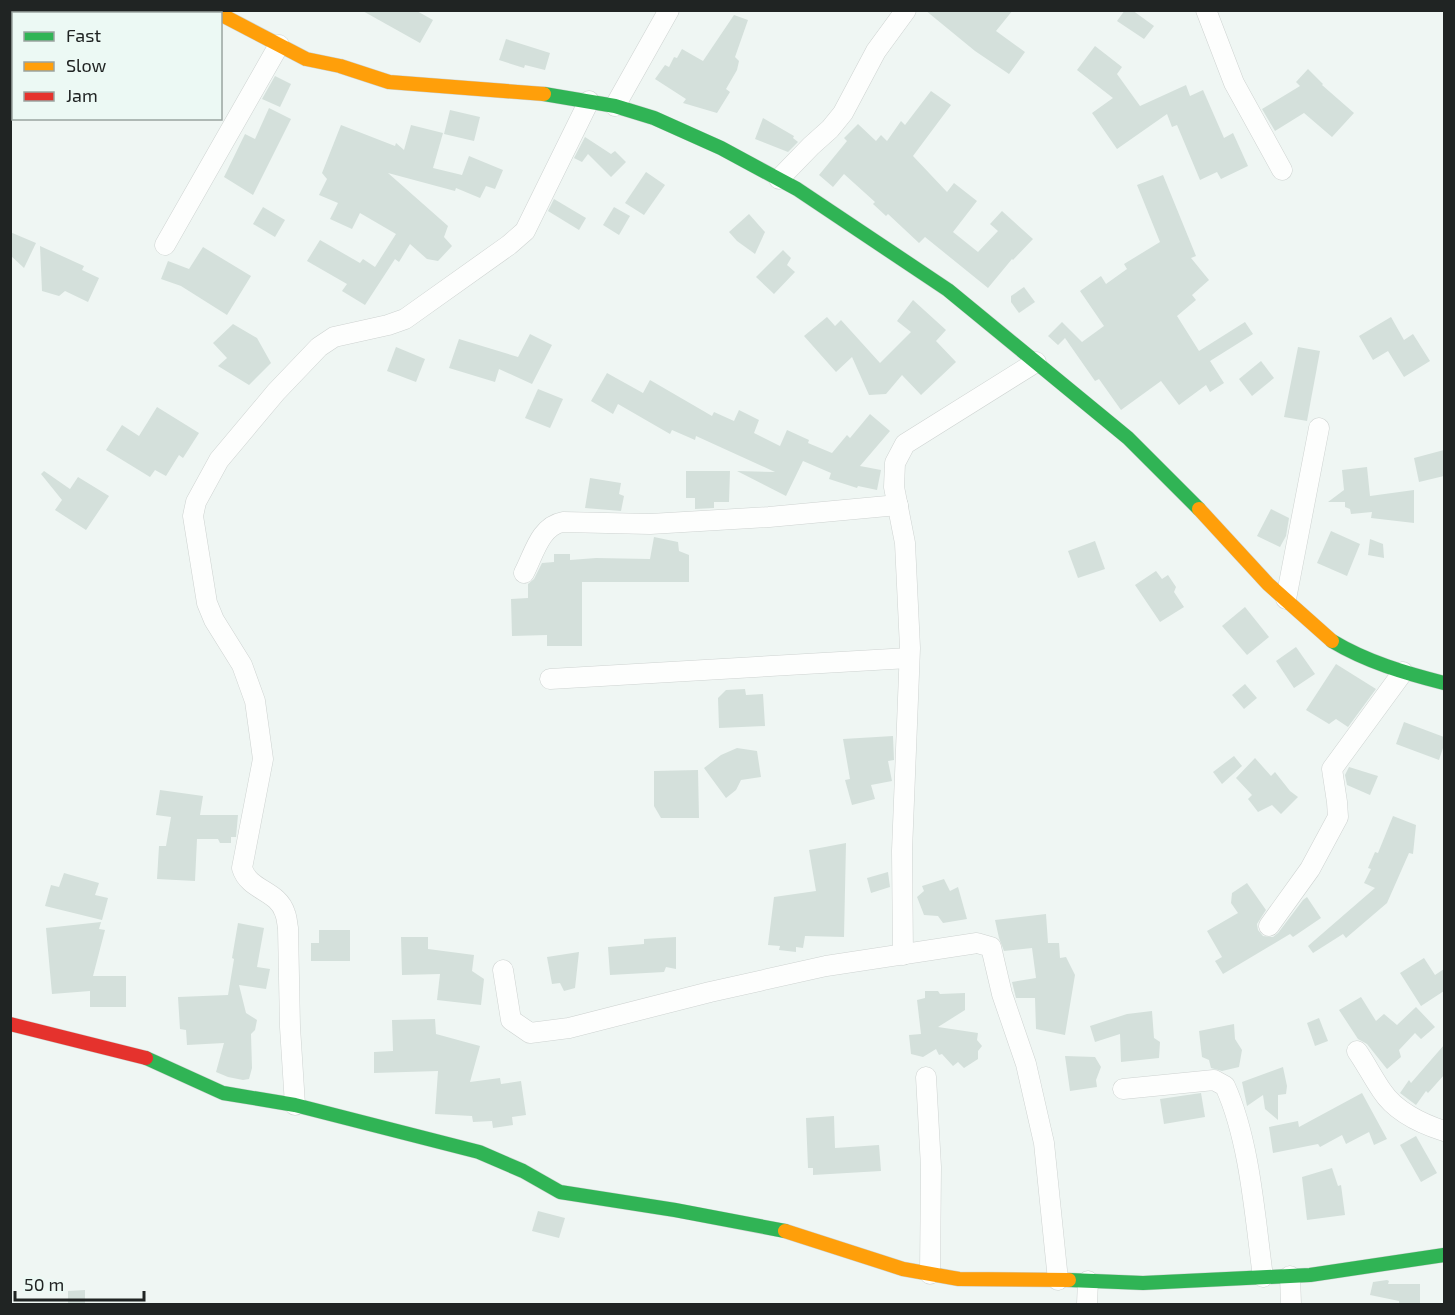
<svg xmlns="http://www.w3.org/2000/svg" width="1455" height="1315" viewBox="0 0 1455 1315" font-family="'Exo 2',sans-serif">
<style>
.building{fill:#d4e0db}
.lines{fill:none;stroke-linecap:round;stroke-linejoin:round}
.street-casing{stroke:#ced3d1;stroke-width:21}
.fast-casing{stroke:#ced3d1;stroke-width:15}
.slow-casing{stroke:#ced3d1;stroke-width:15}
.jam-casing{stroke:#ced3d1;stroke-width:15}
.street{stroke:#fdfefd;stroke-width:20}
.fast{stroke:#30b455;stroke-width:14}
.slow{stroke:#ff9f0a;stroke-width:14}
.jam{stroke:#e5322d;stroke-width:14}
</style>
<rect width="100%" height="100%" fill="#eff6f3"/>
<!-- building -->
<g class="building">
<polygon points="361,10 415,10 433,20 420,43"/>
<polygon points="925,10 1013,10 996,31 1025,52 1009,74 975,51"/>
<polygon points="1125,10 1132,10 1154,26 1144,39 1117,21"/>
<polygon points="734,15 748,20 735,57 739,61 737,70 726,89 730,92 717,113 683,103 686,99 655,79 665,65 669,67 674,57 677,58 682,49 703,61"/>
<polygon points="506,39 550,53 545,70 525,65 524,68 499,60"/>
<polygon points="1095,46 1122,67 1117,74 1140,106 1186,85 1190,96 1203,90 1224,138 1233,133 1248,166 1221,179 1217,172 1200,180 1177,125 1172,127 1167,114 1117,149 1092,113 1113,98 1077,70"/>
<polygon points="1308,69 1323,84 1322,85 1354,113 1332,137 1304,113 1275,131 1262,109 1300,86 1296,82"/>
<polygon points="275,76 291,84 280,107 262,99"/>
<polygon points="931,91 951,105 913,156 947,192 954,183 977,201 953,232 978,252 998,231 990,224 1002,211 1033,239 1013,260 1012,259 988,288 925,237 919,243 888,214 886,216 873,204 875,202 844,174 833,187 819,175 847,141 844,138 858,124 876,141 881,135 887,141 901,121 905,125"/>
<polygon points="269,108 291,119 253,195 224,177 245,134 255,139"/>
<polygon points="450,110 480,117 474,141 444,134"/>
<polygon points="763,118 794,136 793,138 798,142 788,152 755,139"/>
<polygon points="341,125 395,146 396,143 404,150 411,125 443,133 433,168 462,175 469,156 503,170 495,189 486,186 480,198 456,188 455,191 388,173 448,226 444,237 452,246 438,261 427,259 410,244 399,262 395,259 365,305 342,291 347,284 307,261 320,240 360,263 363,259 375,267 396,234 360,213 352,229 330,219 338,203 319,195 327,179 322,173"/>
<polygon points="585,137 611,154 615,151 626,162 611,177 588,154 582,162 574,158"/>
<polygon points="646,172 665,185 644,215 625,203"/>
<polygon points="1163,175 1196,256 1191,258 1209,280 1192,295 1196,300 1177,316 1199,351 1245,322 1253,334 1210,361 1224,383 1210,392 1206,385 1179,405 1161,381 1121,410 1099,379 1095,381 1065,338 1058,345 1048,336 1062,322 1082,342 1104,326 1080,291 1101,276 1106,284 1127,269 1124,264 1160,242 1137,185"/>
<polygon points="554,199 586,218 579,230 548,211"/>
<polygon points="263,207 285,220 275,237 253,224"/>
<polygon points="614,207 630,216 619,235 603,225"/>
<polygon points="749,214 765,232 755,254 737,241 729,232"/>
<polygon points="10,232 36,243 24,268 10,255"/>
<polygon points="40,246 84,266 82,270 99,278 88,302 65,291 59,296 42,291"/>
<polygon points="203,247 251,276 227,315 181,286 161,279 168,261 189,269"/>
<polygon points="783,250 791,258 787,265 795,272 774,294 756,277"/>
<polygon points="1024,287 1035,302 1019,313 1011,302 1011,296"/>
<polygon points="913,300 946,330 936,341 956,362 921,395 902,375 886,394 869,395 852,357 836,372 804,336 827,317 835,326 841,320 880,363 911,332 897,321"/>
<polygon points="1391,317 1404,340 1413,334 1430,361 1404,377 1388,351 1373,360 1359,336"/>
<polygon points="233,324 257,338 271,363 249,385 218,366 227,358 213,343"/>
<polygon points="530,334 552,345 532,384 499,369 495,382 449,368 459,339 518,357"/>
<polygon points="396,347 425,359 416,382 387,371"/>
<polygon points="1298,347 1320,351 1307,421 1284,417"/>
<polygon points="1261,361 1274,378 1252,396 1239,379"/>
<polygon points="607,373 643,393 650,380 712,416 714,412 734,421 739,410 759,420 754,433 780,446 787,430 809,440 808,443 832,453 847,435 850,438 870,414 890,431 860,466 881,470 877,490 858,486 857,488 829,479 831,473 803,461 786,496 737,471 775,472 696,436 695,440 672,430 670,434 618,404 613,414 591,401"/>
<polygon points="538,389 563,399 550,428 525,418"/>
<polygon points="157,407 199,433 183,458 179,455 166,476 155,470 150,477 106,450 122,425 139,436"/>
<polygon points="1444,450 1444,476 1419,482 1414,458"/>
<polygon points="1367,467 1370,496 1414,490 1414,523 1371,518 1372,512 1351,514 1350,509 1345,507 1345,502 1328,502 1344,490 1342,470"/>
<polygon points="44,471 70,489 78,477 109,496 86,530 55,510 62,500 41,474"/>
<polygon points="686,471 730,471 729,502 714,502 714,508 695,509 695,498 686,498"/>
<polygon points="590,478 621,483 619,494 624,496 621,511 585,508"/>
<polygon points="1271,509 1289,518 1286,536 1280,547 1257,536"/>
<polygon points="1331,531 1360,544 1347,576 1317,563"/>
<polygon points="654,537 678,542 679,551 689,555 689,582 582,582 582,646 547,646 547,635 512,636 511,599 528,598 528,584 534,579 542,563 554,562 554,554 570,554 570,560 596,558 650,559"/>
<polygon points="1370,539 1383,544 1384,558 1368,555"/>
<polygon points="1095,541 1105,569 1078,578 1068,551"/>
<polygon points="1156,571 1162,579 1168,575 1176,587 1174,592 1184,607 1160,622 1135,585"/>
<polygon points="1245,607 1269,637 1247,655 1222,626"/>
<polygon points="1296,647 1315,674 1294,688 1276,661"/>
<polygon points="1336,664 1376,689 1348,727 1336,719 1329,724 1306,710"/>
<polygon points="1245,684 1257,698 1244,709 1232,695"/>
<polygon points="745,689 746,695 763,694 765,726 719,728 718,698 726,690"/>
<polygon points="1404,722 1444,737 1444,745 1439,760 1396,744"/>
<polygon points="893,736 894,760 888,761 892,781 871,785 875,799 852,805 845,780 850,779 843,739"/>
<polygon points="737,748 757,751 761,777 741,780 736,790 726,798 704,768 721,755"/>
<polygon points="1234,756 1242,766 1222,784 1213,772"/>
<polygon points="1255,758 1271,776 1275,772 1290,791 1298,797 1281,814 1272,805 1258,812 1248,799 1252,795 1236,778"/>
<polygon points="1349,767 1378,776 1370,795 1347,785 1345,775"/>
<polygon points="698,770 699,818 661,818 654,806 654,771"/>
<polygon points="160,790 203,796 200,815 238,815 236,837 231,837 231,843 220,843 218,839 197,839 195,881 157,879 159,846 166,846 171,817 156,815"/>
<polygon points="1393,816 1416,825 1413,854 1409,853 1387,903 1346,938 1343,934 1313,953 1308,946 1375,888 1364,883 1371,869 1368,868 1375,852 1378,853"/>
<polygon points="846,843 844,937 805,936 803,948 796,947 796,952 779,950 780,946 768,945 774,897 816,891 809,850"/>
<polygon points="888,872 890,887 871,893 867,878"/>
<polygon points="64,873 99,883 95,895 108,898 102,920 45,906 51,885 59,887"/>
<polygon points="944,879 950,891 958,887 967,919 943,923 938,916 924,915 917,897 924,891 922,886"/>
<polygon points="1247,883 1266,910 1257,924 1258,930 1263,936 1273,937 1278,933 1303,900 1307,897 1321,918 1293,937 1290,934 1223,974 1215,961 1222,957 1207,931 1238,913 1231,903 1232,893"/>
<polygon points="1046,914 1048,943 1059,943 1060,958 1066,957 1075,975 1065,1035 1036,1029 1035,998 1016,998 1012,982 1036,978 1032,948 1004,951 999,938 995,920"/>
<polygon points="101,922 99,929 105,930 93,976 126,976 126,1007 90,1007 90,991 52,994 46,928"/>
<polygon points="238,923 264,928 257,967 270,969 266,989 239,985 246,1013 257,1020 255,1030 251,1034 252,1068 249,1079 243,1080 228,1077 216,1072 224,1043 187,1045 186,1030 180,1029 178,997 228,995 234,959 232,958"/>
<polygon points="319,930 350,930 350,961 311,961 311,943 319,943"/>
<polygon points="401,937 428,937 428,949 474,955 472,971 484,979 481,1005 437,1000 440,974 402,975"/>
<polygon points="676,937 676,969 666,967 664,972 610,975 608,947 644,944 644,939"/>
<polygon points="579,952 575,988 564,991 560,983 552,984 547,957"/>
<polygon points="1424,958 1435,975 1444,969 1444,991 1421,1006 1400,973"/>
<polygon points="925,991 938,991 940,994 965,993 965,1010 938,1027 978,1033 977,1040 982,1046 978,1051 978,1059 964,1068 958,1062 953,1066 942,1054 939,1055 936,1049 923,1057 911,1054 909,1035 921,1034 917,1000 925,998"/>
<polygon points="1361,997 1376,1021 1384,1014 1397,1025 1416,1007 1435,1027 1421,1039 1415,1033 1399,1050 1401,1057 1387,1069 1367,1044 1358,1039 1339,1010"/>
<polygon points="1152,1011 1154,1038 1160,1042 1159,1058 1121,1062 1120,1034 1095,1042 1090,1026 1127,1014"/>
<polygon points="1319,1018 1328,1041 1315,1046 1307,1023"/>
<polygon points="435,1019 436,1034 480,1046 470,1082 500,1078 501,1084 521,1081 526,1115 512,1117 513,1125 493,1128 492,1121 473,1122 472,1116 435,1114 438,1071 374,1073 374,1052 393,1051 392,1020"/>
<polygon points="1234,1024 1235,1039 1242,1050 1239,1067 1222,1071 1211,1068 1209,1060 1202,1057 1199,1031"/>
<polygon points="1444,1045 1444,1075 1428,1093 1426,1091 1416,1105 1400,1093 1409,1080 1411,1083"/>
<polygon points="1065,1056 1095,1057 1101,1067 1096,1080 1097,1087 1070,1091"/>
<polygon points="1283,1067 1287,1086 1286,1094 1278,1095 1278,1120 1265,1109 1263,1095 1247,1106 1242,1082"/>
<polygon points="1201,1093 1205,1117 1164,1124 1160,1099"/>
<polygon points="1362,1093 1387,1139 1374,1145 1369,1132 1346,1144 1342,1135 1320,1147 1318,1144 1273,1153 1269,1127 1298,1121 1299,1127"/>
<polygon points="834,1116 835,1148 879,1145 881,1171 813,1175 813,1168 808,1168 806,1118"/>
<polygon points="1416,1136 1437,1173 1421,1182 1400,1145"/>
<polygon points="1332,1168 1338,1186 1341,1185 1345,1215 1307,1220 1302,1177"/>
<polygon points="538,1211 565,1218 559,1238 532,1231"/>
<polygon points="1387,1280 1389,1281 1388,1284 1420,1284 1420,1305 1399,1305 1399,1301 1370,1295 1373,1282"/>
<polygon points="85,1290 85,1305 68,1305 68,1291"/>
</g>
<g class="lines">
<!-- street casing -->
<g class="street-casing">
<g id="street">
<polyline points="1206,10 1234,83 1282,170"/>
<polyline points="615,106 669,10"/>
<polyline points="779,179 811,146 830,129 843,113 876,51 906,10"/>
<polyline points="165,245 279,45"/>
<path d="M524 573C534 554 540 526 563 522L650 524 769 517 898 505"/>
<polyline points="1286,599 1319,428"/>
<polyline points="550,679 909,658"/>
<polyline points="1269,926 1310,869 1338,817 1337,802 1332,769 1403,672"/>
<polyline points="903,955 902,851 910,648 905,543 894,487 895,463 905,444 1036,362"/>
<polyline points="503,970 511,1020 530,1033 569,1028 710,992 826,966 977,943 991,947 1002,994 1026,1064 1044,1143 1058,1280"/>
<path d="M1357 1051C1366 1064 1373 1078 1382 1091 1395 1111 1422 1124 1444 1131"/>
<polyline points="926,1077 931,1167 930,1274"/>
<path d="M1123 1089 1214 1080 1225 1086C1250 1141 1255 1218 1263 1277"/>
<path d="M295 1105 290 1027 288 928C287 923 287 918 285 913 278 890 249 891 242 868L263 759 255 701 242 665 214 620 207 603 193 516 196 502 219 460 276 392 319 347 334 337 388 325 405 319 509 245 525 231 589 101"/>
<polyline points="1290,1276 1291,1304"/>
<polyline points="1087,1304 1088,1281"/>
</g>
</g>
<!-- fast casing -->
<g class="fast-casing">
<g id="fast">
<polyline points="544,94 615,106 654,118 721,148 797,189 948,290 1128,438 1199,509"/>
<path d="M1332 641C1367 662 1405 673 1444 683"/>
<polyline points="146,1058 223,1093 295,1105 479,1152 523,1171 560,1192 675,1210 785,1231"/>
<polyline points="1069,1280 1143,1283 1310,1275 1444,1255"/>
</g>
</g>
<!-- slow casing -->
<g class="slow-casing">
<g id="slow">
<polyline points="220,14 306,59 340,66 389,82 544,94"/>
<polyline points="1199,509 1268,584 1332,641"/>
<polyline points="785,1231 903,1269 959,1279 1069,1280"/>
</g>
</g>
<!-- jam casing -->
<g class="jam-casing">
<polyline id="jam" points="10,1024 146,1058"/>
</g>
<!-- street -->
<use href="#street" class="street"/>
<!-- fast -->
<use href="#fast" class="fast"/>
<!-- slow -->
<use href="#slow" class="slow"/>
<!-- jam -->
<use href="#jam" class="jam"/>
</g>
<!-- border -->
<rect width="1455" height="1315" fill="none" stroke="#202423" stroke-width="24"/>
<!-- legend -->
<rect x="12" y="12" width="210" height="108" fill="#ecf9f4" stroke="#9aa4a0" stroke-width="1.5"/>
<rect x="24" y="32" width="30" height="9" fill="#30b455" stroke="#9aa4a0" stroke-width="1.5"/>
<text x="66" y="42" font-size="18" fill="#202423">Fast</text>
<rect x="24" y="62" width="30" height="9" fill="#ff9f0a" stroke="#9aa4a0" stroke-width="1.5"/>
<text x="66" y="72" font-size="18" fill="#202423">Slow</text>
<rect x="24" y="92" width="30" height="9" fill="#e5322d" stroke="#9aa4a0" stroke-width="1.5"/>
<text x="66" y="102" font-size="18" fill="#202423">Jam</text>
<!-- scale -->
<path d="M15 1291v9h129v-9" fill="none" stroke="#202423" stroke-width="3"/>
<text x="24" y="1291" font-size="18" fill="#202423" stroke="#ecf9f4" stroke-width="4.5" paint-order="stroke">50 m</text>
</svg>
